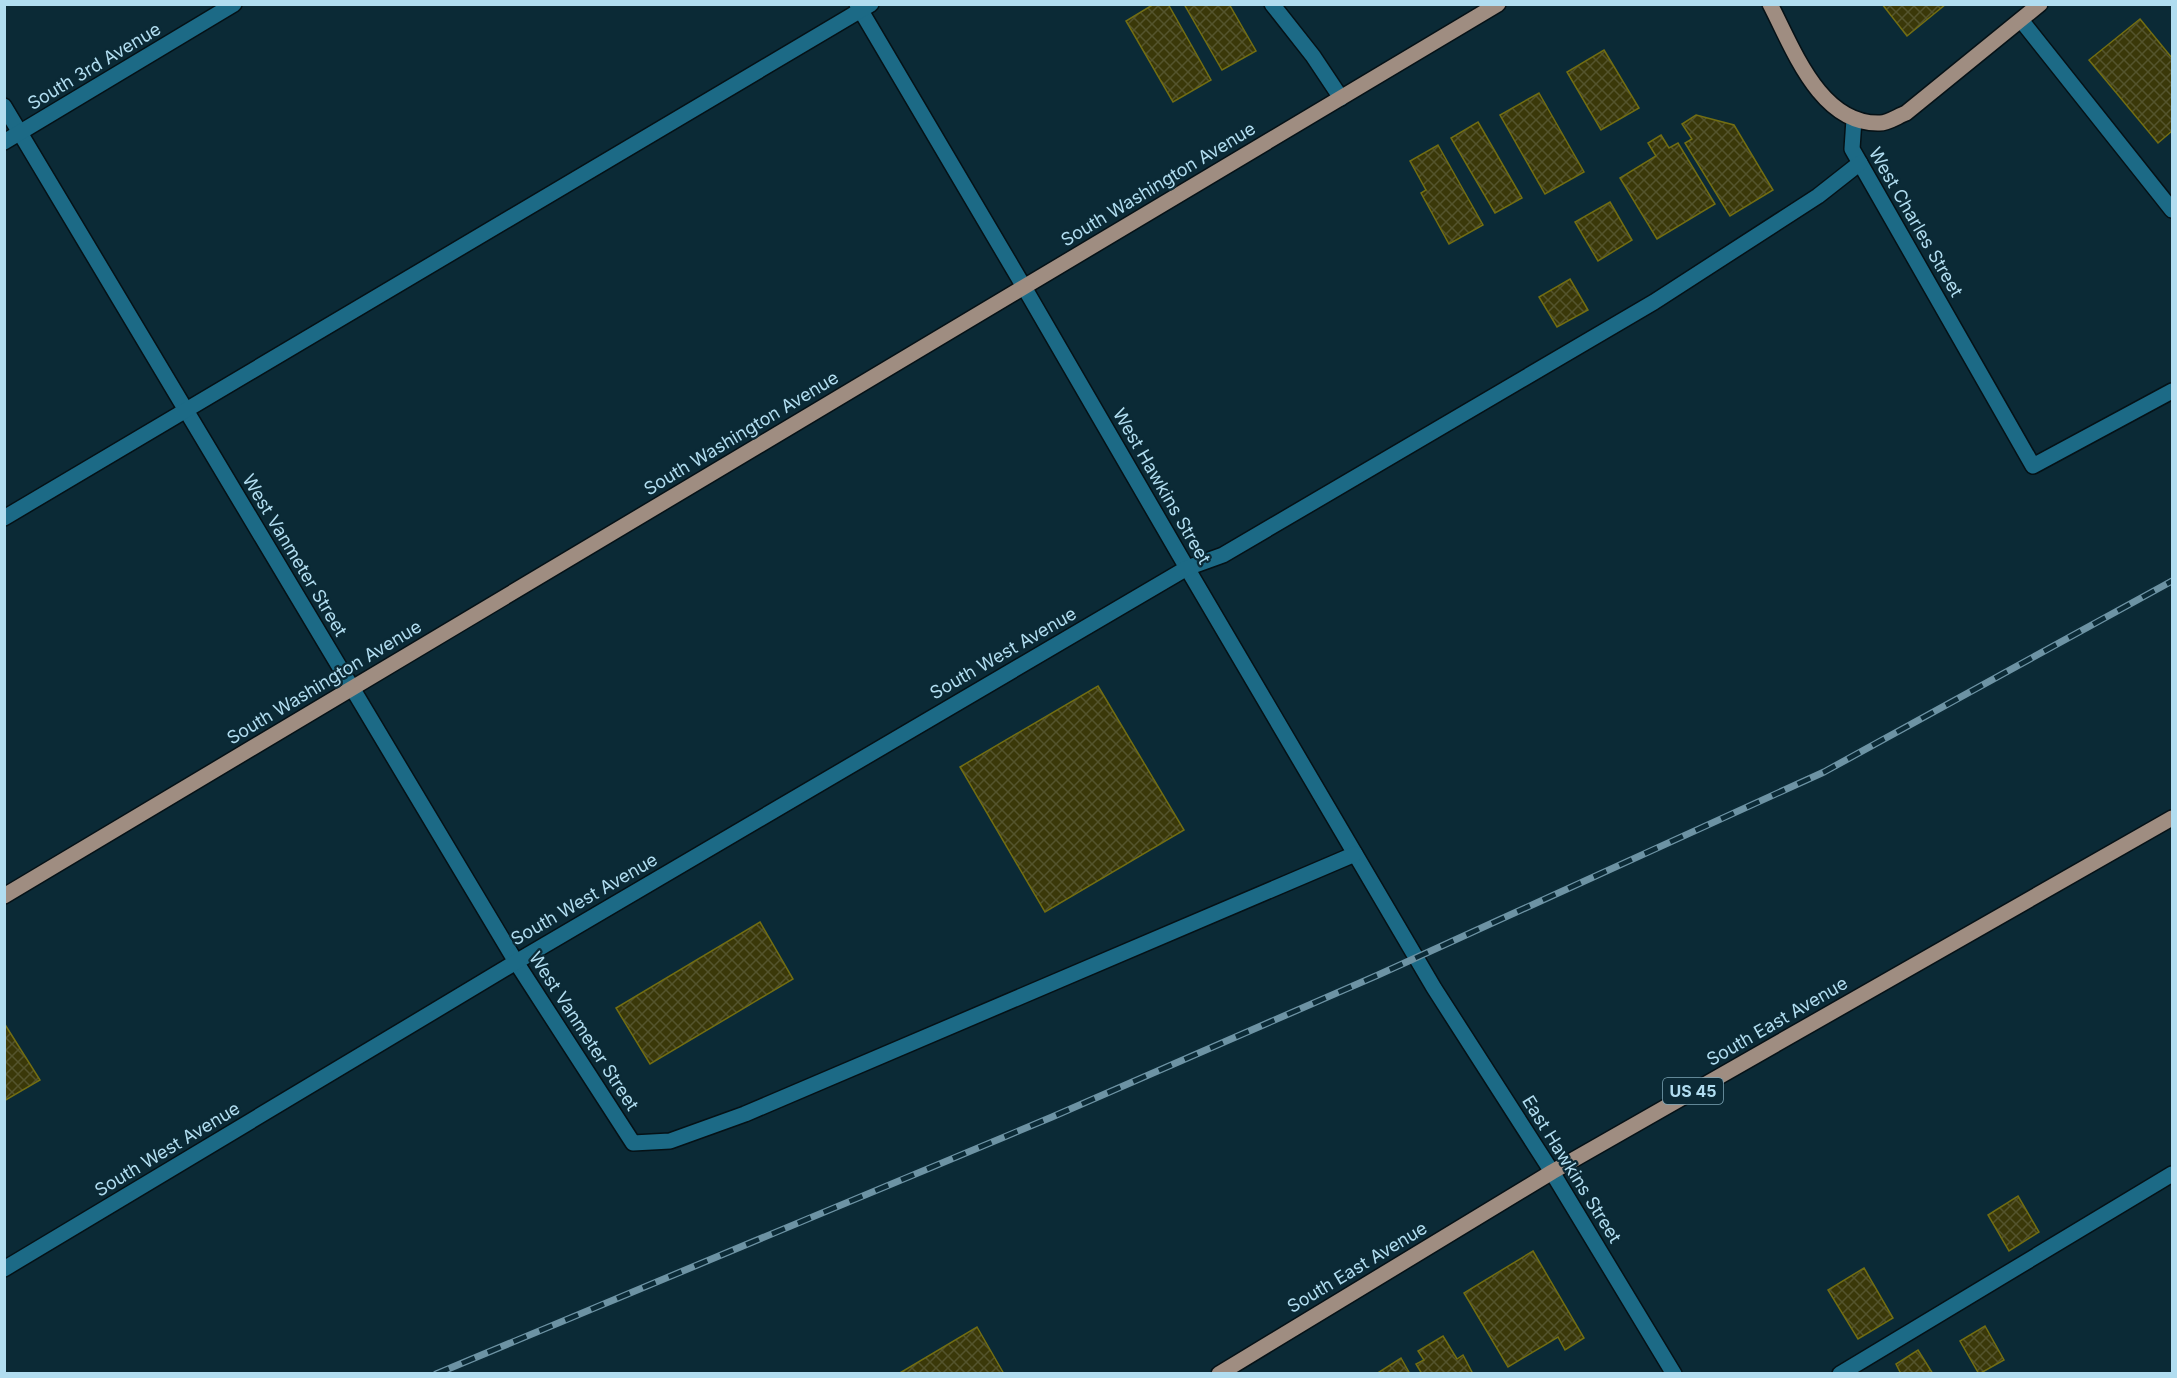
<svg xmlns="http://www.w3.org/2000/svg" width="2177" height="1378" viewBox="0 0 2177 1378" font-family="Inter,sans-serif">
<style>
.building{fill:url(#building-cross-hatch);stroke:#726e13;stroke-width:1.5}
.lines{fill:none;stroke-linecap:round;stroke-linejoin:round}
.minor-casing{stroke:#051116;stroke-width:18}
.major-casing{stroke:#051116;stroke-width:18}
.minor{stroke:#1c6a86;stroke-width:15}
.major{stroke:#9f8d81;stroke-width:15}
.rail-casing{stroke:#6d93a4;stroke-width:7}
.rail{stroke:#0b2a36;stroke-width:4.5;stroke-dasharray:14;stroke-linecap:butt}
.labels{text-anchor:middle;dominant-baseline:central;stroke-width:4.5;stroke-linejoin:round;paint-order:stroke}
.shield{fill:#0b2a36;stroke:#7fa7b8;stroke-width:1.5}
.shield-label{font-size:16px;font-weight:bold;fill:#b1ddf0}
.street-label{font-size:18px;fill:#b1ddf0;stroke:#0b2a36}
</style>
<defs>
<pattern id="building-cross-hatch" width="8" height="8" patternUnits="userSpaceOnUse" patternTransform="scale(1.5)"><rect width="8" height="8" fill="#3a3809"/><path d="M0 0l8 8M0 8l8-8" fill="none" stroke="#54542d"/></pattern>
</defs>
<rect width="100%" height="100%" fill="#0b2a36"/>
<!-- building -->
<g class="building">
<polygon points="1154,4 1168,4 1211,80 1173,102 1126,21"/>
<polygon points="1184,4 1229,4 1256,51 1222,70"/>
<polygon points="1882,4 1946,4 1907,36"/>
<polygon points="2140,19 2172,58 2172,131 2158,143 2089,60"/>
<polygon points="1604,50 1639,108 1601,130 1567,72"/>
<polygon points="1539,93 1584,172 1545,194 1500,115"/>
<polygon points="1696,115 1734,125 1773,190 1730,216 1685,143 1692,139 1682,124"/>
<polygon points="1478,122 1522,198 1495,213 1451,138"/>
<polygon points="1661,135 1669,148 1678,143 1715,204 1657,239 1620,178 1656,156 1648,143"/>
<polygon points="1438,145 1483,225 1449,244 1421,193 1426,190 1410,161"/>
<polygon points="1610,202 1632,240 1598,261 1575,222"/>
<polygon points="1570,279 1588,310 1557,327 1539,297"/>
<polygon points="1098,686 1184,830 1045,912 960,767"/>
<polygon points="760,922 793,979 650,1064 616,1008"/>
<polygon points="4,1023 40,1080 4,1101"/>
<polygon points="2018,1196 2039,1232 2009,1251 1988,1215"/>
<polygon points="1533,1251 1584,1338 1565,1350 1558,1337 1508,1367 1464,1293"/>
<polygon points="1864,1268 1893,1318 1858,1339 1828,1290"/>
<polygon points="1985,1326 2004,1360 1979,1374 1960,1341"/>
<polygon points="977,1327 1004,1374 898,1374"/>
<polygon points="1443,1336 1457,1359 1463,1355 1473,1374 1422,1374 1416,1364 1424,1360 1418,1351"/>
<polygon points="1918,1350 1933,1374 1901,1374 1896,1364"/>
<polygon points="1401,1358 1410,1374 1376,1374"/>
</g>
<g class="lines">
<!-- minor casing -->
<g class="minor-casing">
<g id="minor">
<polyline points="857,4 1024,287 1187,568 1434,988 1552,1172 1674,1374"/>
<polyline points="1272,4 1313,56 1341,98"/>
<polyline points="2021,20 2172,210"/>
<polyline points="4,106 516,962 633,1143 670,1141 745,1114 1355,854"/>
<polyline points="1854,119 1852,149 2033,466 2172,391"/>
<polyline points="4,142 234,4"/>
<polyline points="4,518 871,4"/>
<polyline points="4,1269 516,962 1187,568 1223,555 1654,302 1818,196 1860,163"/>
<polyline points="1840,1374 2172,1174"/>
</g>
</g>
<!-- major casing -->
<g class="major-casing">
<g id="major">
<path d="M1770 4C1793 48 1820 125 1880 123 1888 123 1898 116 1906 113L2040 4"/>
<polyline points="4,896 1498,4"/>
<polyline points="1219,1374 1552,1172 2172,818"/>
</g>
</g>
<!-- minor -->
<use href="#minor" class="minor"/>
<!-- major -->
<use href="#major" class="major"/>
<!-- rail casing -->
<g class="rail-casing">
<polyline id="rail" points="436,1374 1052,1117 1378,975 1824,772 2172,581"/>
</g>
<!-- rail -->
<use href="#rail" class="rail"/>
</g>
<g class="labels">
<!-- shield labels -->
<rect class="shield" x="1663" y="1078" width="60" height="26" rx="4.5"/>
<g class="shield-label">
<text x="1693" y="1091">US 45</text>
</g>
<!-- street labels -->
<g class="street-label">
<text transform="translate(94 66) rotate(-31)">South 3rd Avenue</text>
<text transform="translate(1158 184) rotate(-31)">South Washington Avenue</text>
<text transform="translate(1916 222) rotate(60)">West Charles Street</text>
<text transform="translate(741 433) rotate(-31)">South Washington Avenue</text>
<text transform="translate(1162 486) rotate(60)">West Hawkins Street</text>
<text transform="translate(295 555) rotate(59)">West Vanmeter Street</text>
<text transform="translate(1003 653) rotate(-30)">South West Avenue</text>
<text transform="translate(324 682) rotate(-31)">South Washington Avenue</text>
<text transform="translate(584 899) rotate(-30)">South West Avenue</text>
<text transform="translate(1777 1021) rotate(-30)">South East Avenue</text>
<text transform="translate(584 1031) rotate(57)">West Vanmeter Street</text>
<text transform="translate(167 1149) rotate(-31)">South West Avenue</text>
<text transform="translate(1572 1169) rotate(58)">East Hawkins Street</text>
<text transform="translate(1357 1267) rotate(-31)">South East Avenue</text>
</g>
</g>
<!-- border -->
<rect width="2177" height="1378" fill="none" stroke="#b1ddf0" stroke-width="12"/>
</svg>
